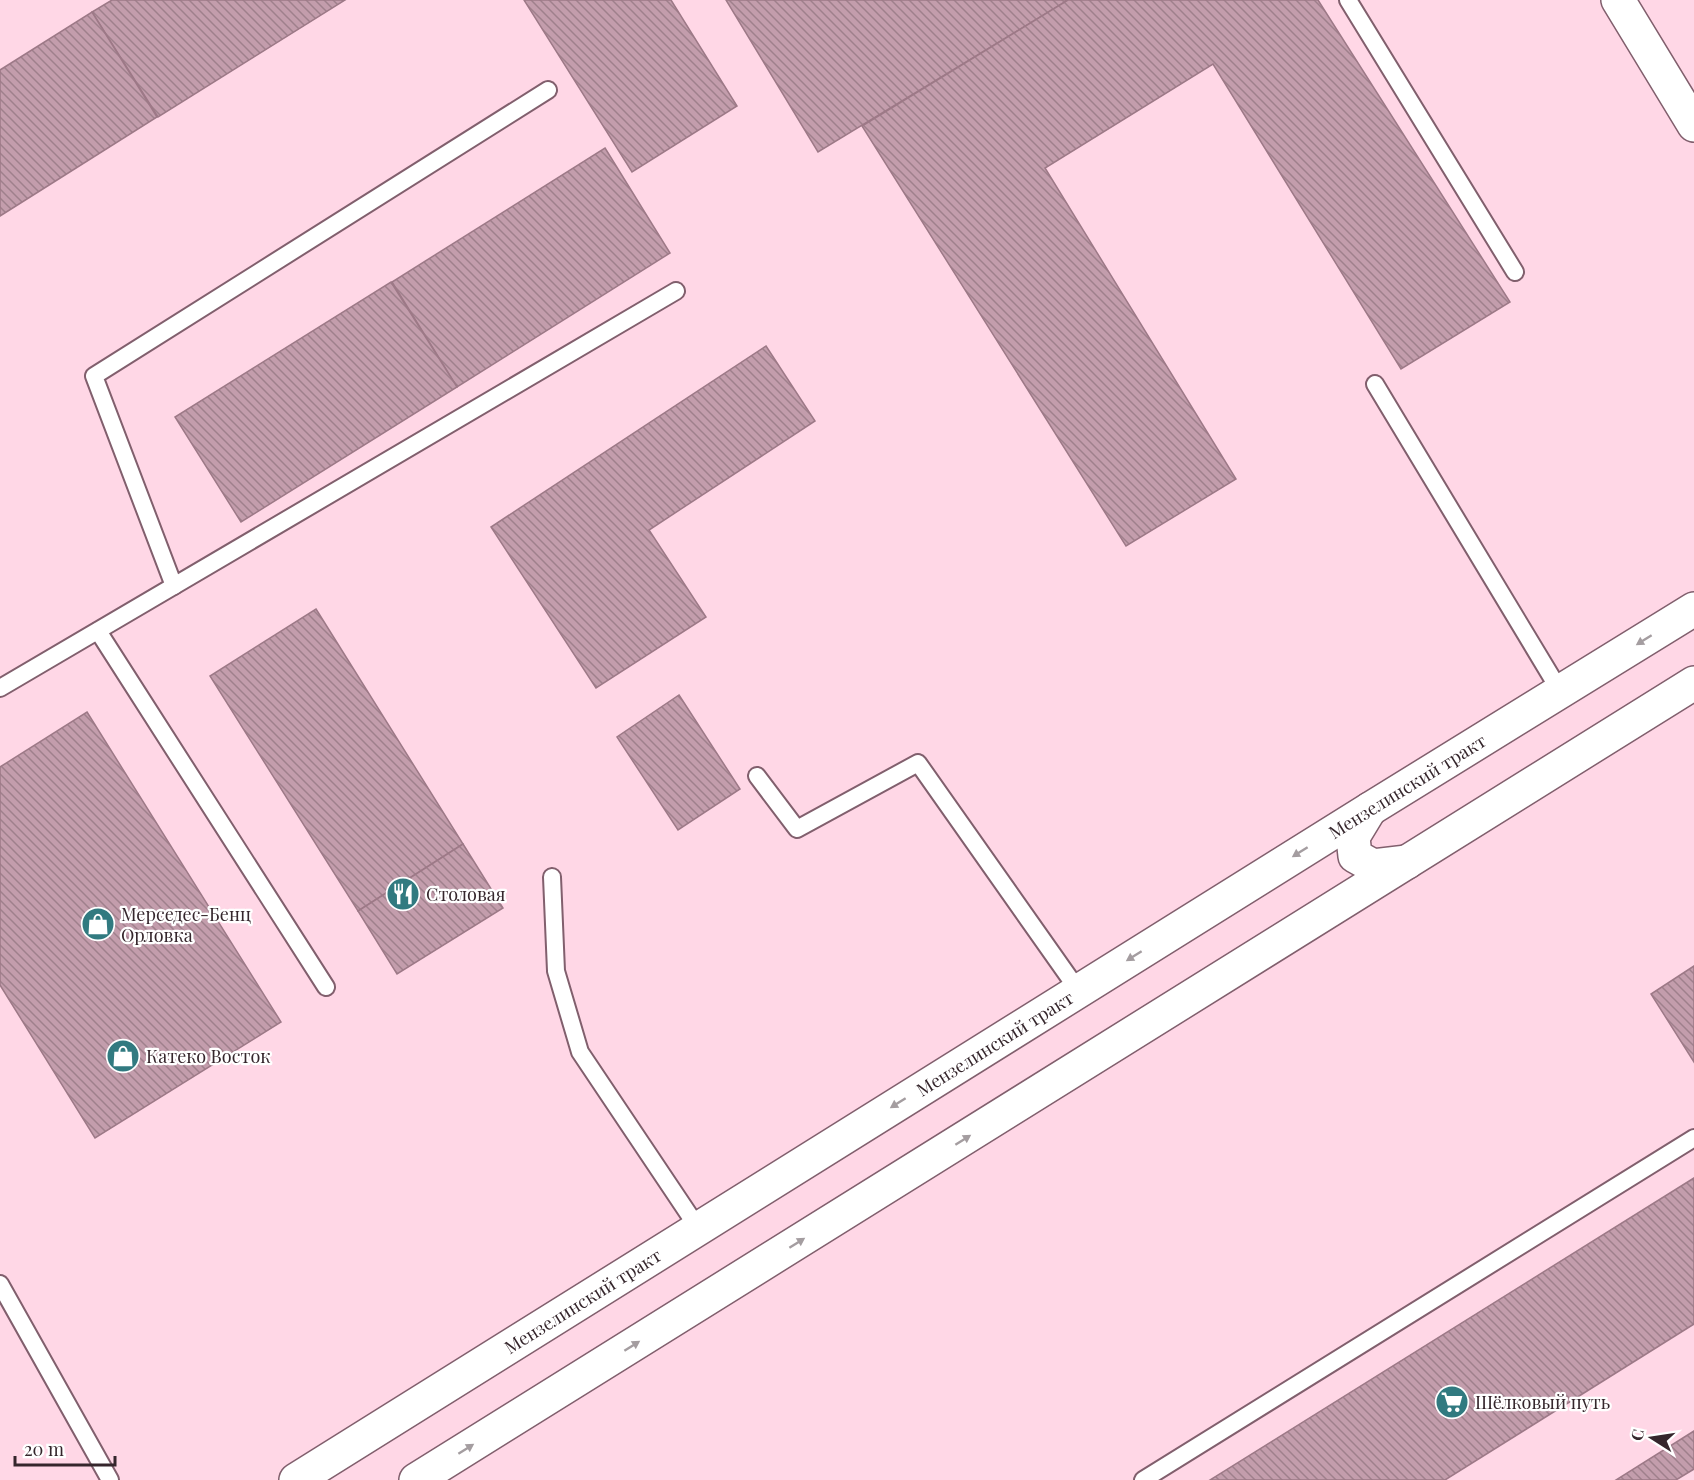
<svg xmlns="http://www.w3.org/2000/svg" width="1694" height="1480" viewBox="0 0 1694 1480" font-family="'Playfair Display',serif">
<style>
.building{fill:url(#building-back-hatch);stroke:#9d7987;stroke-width:1.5}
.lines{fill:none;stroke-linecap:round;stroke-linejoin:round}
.service-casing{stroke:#815f6d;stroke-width:20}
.minor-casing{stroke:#815f6d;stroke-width:36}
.primary-casing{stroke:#815f6d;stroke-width:36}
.service{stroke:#fff;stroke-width:16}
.minor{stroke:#fff;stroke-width:33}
.primary{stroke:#fff;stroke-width:33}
.oneway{fill:#a49da0}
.labels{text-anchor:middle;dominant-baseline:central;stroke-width:4.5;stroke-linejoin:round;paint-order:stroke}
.street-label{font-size:18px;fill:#35262c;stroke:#fff}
.poi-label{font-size:18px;fill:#35262c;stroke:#fff;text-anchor:start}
</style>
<defs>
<pattern id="building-back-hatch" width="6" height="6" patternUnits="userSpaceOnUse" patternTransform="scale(1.5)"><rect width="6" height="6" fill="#c39dac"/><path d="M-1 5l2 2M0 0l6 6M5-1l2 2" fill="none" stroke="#9f808c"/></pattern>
</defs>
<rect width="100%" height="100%" fill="#ffd7e6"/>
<!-- building -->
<g class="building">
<polygon points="112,0 345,0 158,117 92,12"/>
<polygon points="524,0 671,0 737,106 632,172"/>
<polygon points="726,0 1068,0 818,152"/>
<polygon points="1068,0 1318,0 1510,302 1401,369 1213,64 1045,168 1236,479 1126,546 862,126"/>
<polygon points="92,12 157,117 0,216 0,70"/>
<polygon points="605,148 670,253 457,387 392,282"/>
<polygon points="391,282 457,387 241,522 175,417"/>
<polygon points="766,346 815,421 649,530 706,617 596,688 491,527"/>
<polygon points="316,609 463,844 358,911 210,676"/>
<polygon points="679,695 740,789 678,830 617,737"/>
<polygon points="87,712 281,1022 95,1138 0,985 0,767"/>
<polygon points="463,844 503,908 397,974 358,911"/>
<polygon points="1694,966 1694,1062 1651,994"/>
<polygon points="1694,1178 1694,1324 1445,1480 1210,1480"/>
<polygon points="1694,1431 1694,1469 1676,1480 1616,1480"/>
</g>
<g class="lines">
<!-- service casing -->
<g class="service-casing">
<g id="service">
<polyline points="1348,0 1515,272"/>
<polyline points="1375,384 1560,691"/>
<polyline points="174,586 94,376 548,90"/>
<polyline points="98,631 326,987"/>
<polyline points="0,688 676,291"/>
<polyline points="757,776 797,829 918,763 1078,990"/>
<polyline points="552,877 556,971 580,1052 698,1228"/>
<polyline points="0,1284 110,1480"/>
<polyline points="1143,1480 1694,1138"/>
</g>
</g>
<!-- minor casing -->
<g class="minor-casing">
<polyline id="minor" points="1618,0 1694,125"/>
</g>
<!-- primary casing -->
<g class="primary-casing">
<g id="primary">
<polyline points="1370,809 1353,837 1355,856 1373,866 1407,862"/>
<path id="s1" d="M296 1480 1370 809 1694 609"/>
<polyline points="416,1480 1694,683"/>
</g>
</g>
<!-- service -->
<use href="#service" class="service"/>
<!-- minor -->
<use href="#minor" class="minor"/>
<!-- primary -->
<use href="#primary" class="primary"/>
</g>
<!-- one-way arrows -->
<defs><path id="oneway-solid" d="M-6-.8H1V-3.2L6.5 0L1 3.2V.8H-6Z" transform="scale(1.5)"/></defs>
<g class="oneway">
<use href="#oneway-solid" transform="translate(1644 640) rotate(148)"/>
<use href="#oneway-solid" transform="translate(1300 852) rotate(148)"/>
<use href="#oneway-solid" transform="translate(1134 956) rotate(148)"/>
<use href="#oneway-solid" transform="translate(898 1103) rotate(148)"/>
<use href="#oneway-solid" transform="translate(963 1140) rotate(-32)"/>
<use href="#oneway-solid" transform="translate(797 1243) rotate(-32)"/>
<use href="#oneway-solid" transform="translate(632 1346) rotate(-32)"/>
<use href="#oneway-solid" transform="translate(466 1449) rotate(-32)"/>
</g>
<!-- icons -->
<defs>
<g id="restaurant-disc" transform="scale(1.725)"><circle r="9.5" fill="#317a80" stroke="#fff"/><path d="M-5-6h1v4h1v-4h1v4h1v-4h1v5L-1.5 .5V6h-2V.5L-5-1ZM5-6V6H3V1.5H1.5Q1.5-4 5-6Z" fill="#fff"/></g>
<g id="shop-disc" transform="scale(1.725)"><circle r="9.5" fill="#317a80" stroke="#fff"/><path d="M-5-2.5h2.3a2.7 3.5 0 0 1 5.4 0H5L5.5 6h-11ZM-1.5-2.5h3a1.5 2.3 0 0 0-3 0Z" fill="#fff"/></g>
<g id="supermarket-disc" transform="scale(1.725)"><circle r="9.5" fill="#317a80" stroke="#fff"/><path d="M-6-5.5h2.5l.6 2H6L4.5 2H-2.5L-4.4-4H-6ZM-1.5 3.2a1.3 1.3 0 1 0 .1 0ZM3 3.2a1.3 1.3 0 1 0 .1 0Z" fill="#fff"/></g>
</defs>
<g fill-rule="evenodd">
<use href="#restaurant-disc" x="403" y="894"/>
<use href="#shop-disc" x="98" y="924"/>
<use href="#shop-disc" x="123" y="1056"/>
<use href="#supermarket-disc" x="1452" y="1402"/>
</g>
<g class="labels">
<!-- street labels -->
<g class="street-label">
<text stroke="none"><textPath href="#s1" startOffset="1310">Мензелинский тракт</textPath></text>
<text stroke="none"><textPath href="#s1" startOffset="824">Мензелинский тракт</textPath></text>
<text stroke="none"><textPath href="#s1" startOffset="338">Мензелинский тракт</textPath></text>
</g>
<!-- poi labels -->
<g class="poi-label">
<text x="426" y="894">Столовая</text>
<text x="121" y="914">Мерседес-Бенц<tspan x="121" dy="21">Орловка</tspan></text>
<text x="146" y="1056">Катеко Восток</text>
<text x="1475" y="1402">Шёлковый путь</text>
</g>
</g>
<!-- north arrow -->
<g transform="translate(1652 1438) rotate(282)" stroke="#ffffff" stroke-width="4.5" paint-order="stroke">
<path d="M0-4.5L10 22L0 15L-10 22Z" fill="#35262c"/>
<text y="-9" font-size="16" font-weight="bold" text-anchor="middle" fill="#35262c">С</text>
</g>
<!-- scale -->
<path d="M15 1456v9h100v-9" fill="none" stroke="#35262c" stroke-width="3"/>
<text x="24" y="1456" font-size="18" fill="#35262c" stroke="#ffffff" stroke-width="4.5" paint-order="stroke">20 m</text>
</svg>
